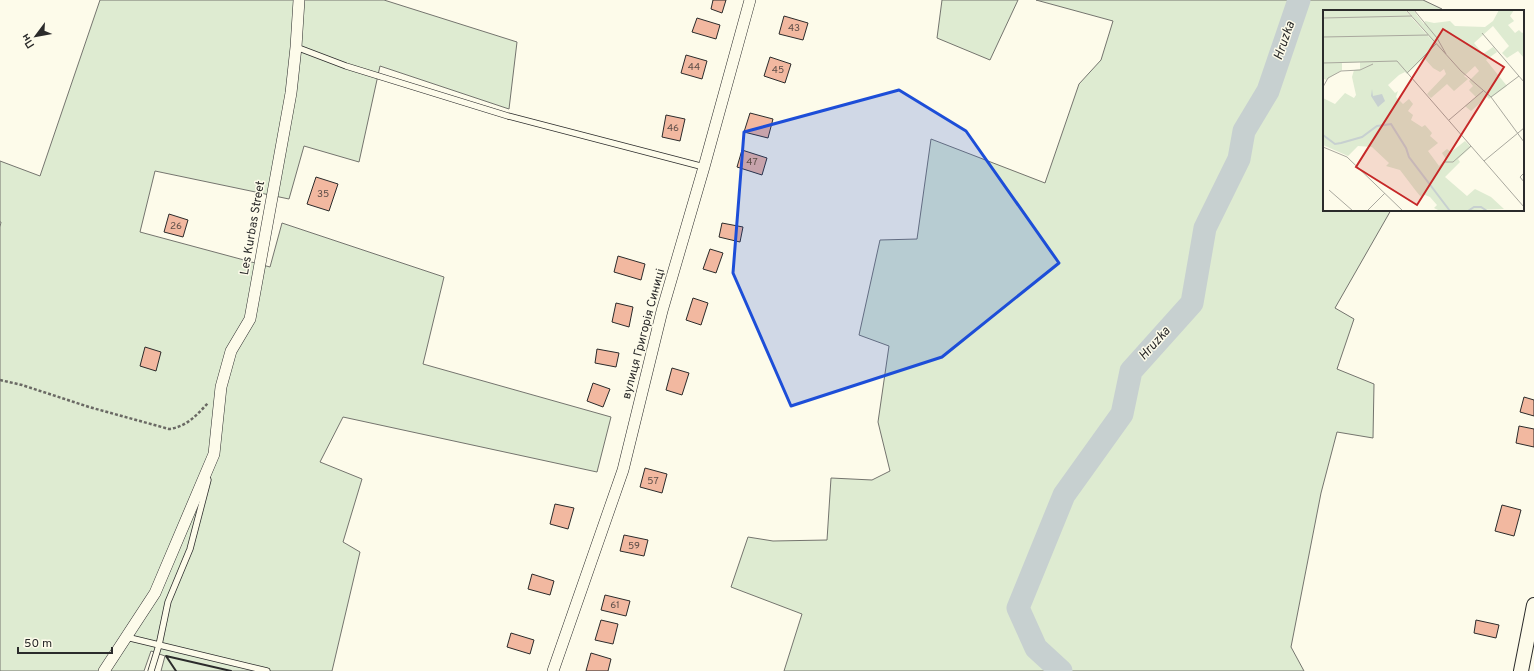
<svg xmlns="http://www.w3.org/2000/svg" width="1534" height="671" viewBox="0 0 1534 671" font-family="Overpass,sans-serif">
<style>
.green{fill:#deebd1;stroke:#74746e}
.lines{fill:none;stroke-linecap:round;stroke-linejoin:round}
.river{stroke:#c7d0d0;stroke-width:23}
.building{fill:#f2b8a0;stroke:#2b2b2b}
.service-casing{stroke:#2b2b2b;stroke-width:7}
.minor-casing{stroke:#2b2b2b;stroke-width:12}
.tertiary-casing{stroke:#2b2b2b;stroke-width:16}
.path{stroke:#6a6964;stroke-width:2.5;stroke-dasharray:3 2;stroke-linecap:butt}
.service{stroke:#fdfbea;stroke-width:5.5}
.minor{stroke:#fdfbea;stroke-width:11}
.tertiary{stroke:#fdfbea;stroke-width:14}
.wall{stroke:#2b2b2b;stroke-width:2}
.marked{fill:#1d4ed8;fill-opacity:0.2;stroke:#1d4ed8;stroke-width:3;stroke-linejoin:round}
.labels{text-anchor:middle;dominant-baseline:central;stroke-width:3;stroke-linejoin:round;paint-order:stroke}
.number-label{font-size:10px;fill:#5d4e48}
.street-label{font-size:12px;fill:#2b2b2b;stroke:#fdfbea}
.water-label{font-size:13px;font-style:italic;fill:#2b2b2b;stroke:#fdfbea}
.inset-river{fill:none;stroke:#c7d0d0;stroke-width:2}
.inset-road{fill:none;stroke:#a9a89e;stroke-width:1}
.view{fill:#c62828;fill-opacity:0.15;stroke:#c62828;stroke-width:2}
.inset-edge{fill:none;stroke:#2b2b2b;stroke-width:2}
</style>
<rect width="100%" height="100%" fill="#fdfbea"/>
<!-- green -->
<g class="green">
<polygon points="100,0 384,0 517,42 509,109 380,66 359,162 304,146 289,199 155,171 140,232 270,267 282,223 444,277 423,364 611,417 597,472 343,417 320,462 362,479 343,542 360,552 332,671 161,671 165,656 151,651 144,671 0,671 0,227 1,222 0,222 0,161 40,176"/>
<polygon points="942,0 1018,0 990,60 937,38"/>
<polygon points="1036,0 1423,0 1442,9 1441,11 1324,11 1324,210 1391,210 1335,308 1354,319 1337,369 1374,384 1373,438 1337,432 1321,493 1291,647 1304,671 784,671 802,614 731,587 748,537 773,541 827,540 831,478 872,480 890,471 878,422 889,346 859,335 880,240 917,239 931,139 1045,183 1079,84 1101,60 1113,21"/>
</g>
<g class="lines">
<!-- river -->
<polyline class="river" points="1061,671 1036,648 1018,608 1064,495 1122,414 1131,371 1192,303 1205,228 1239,159 1244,131 1268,91 1299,0"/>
</g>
<!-- building -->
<g class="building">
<polygon points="713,0 726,0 722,13 711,9"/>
<polygon points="784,16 808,23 803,40 779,34"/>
<polygon points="697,18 720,25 716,39 692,32"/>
<polygon points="686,55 707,61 702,79 681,73"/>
<polygon points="770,57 791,64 785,83 764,76"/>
<polygon points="750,113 773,119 768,138 744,132"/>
<polygon points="666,115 685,119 680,141 662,137"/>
<polygon points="742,150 767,158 762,175 737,167"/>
<polygon points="316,177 338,184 329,211 307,204"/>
<polygon points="169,214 188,220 183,237 164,232"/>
<polygon points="722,223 743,227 740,242 719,237"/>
<polygon points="710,249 723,253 716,273 703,269"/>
<polygon points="618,256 645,264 641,280 614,272"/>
<polygon points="693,298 708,303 701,325 686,320"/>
<polygon points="616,303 633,307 629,327 612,322"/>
<polygon points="145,347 161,352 156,371 140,366"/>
<polygon points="597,349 619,353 616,367 595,363"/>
<polygon points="672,368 689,373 682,395 666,390"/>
<polygon points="593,383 610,389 603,407 587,401"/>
<polygon points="1524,397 1534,400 1534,416 1520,412"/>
<polygon points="1519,426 1534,429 1534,447 1516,443"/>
<polygon points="645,468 667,474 662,493 640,487"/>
<polygon points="555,504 574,508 568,529 550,524"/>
<polygon points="1502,505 1521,510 1514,536 1495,531"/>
<polygon points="624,535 648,540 644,556 620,551"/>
<polygon points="532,574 554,581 550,595 528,589"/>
<polygon points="605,595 630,601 626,616 601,610"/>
<polygon points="601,620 618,624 613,644 595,640"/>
<polygon points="1476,620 1499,625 1496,638 1474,633"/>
<polygon points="511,633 534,640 530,654 507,647"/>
<polygon points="591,653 611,659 608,671 586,671"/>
</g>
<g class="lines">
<!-- service casing -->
<g class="service-casing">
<g id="service">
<polyline points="296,47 346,66 508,116 704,167"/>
<polyline points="126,637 267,671"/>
<polyline points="151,671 159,645 168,602 190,549 208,480"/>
</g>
</g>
<!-- minor casing -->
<g class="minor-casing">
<g id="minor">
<polyline points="104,671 155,593 214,454 221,387 231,351 250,319 291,93 296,47 299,0"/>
<polyline points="553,671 623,470 662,311 704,167 750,0"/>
</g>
</g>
<!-- tertiary casing -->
<g class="tertiary-casing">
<polyline id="tertiary" points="1521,671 1534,605"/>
</g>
<!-- path -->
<path class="path" d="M0 380 22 385 89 407 169 429C186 427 197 415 208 403"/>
<!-- service -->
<use href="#service" class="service"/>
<!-- minor -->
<use href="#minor" class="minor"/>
<!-- tertiary -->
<use href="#tertiary" class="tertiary"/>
<!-- wall -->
<polyline class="wall" points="176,671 166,656 231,671"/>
</g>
<!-- marked area -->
<path class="marked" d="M899 90 966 131 1059 263 942 357 791 406 733 273 744 132Z"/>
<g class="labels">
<!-- number labels -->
<g class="number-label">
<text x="794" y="28">43</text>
<text x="694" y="67">44</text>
<text x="778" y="70">45</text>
<text x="673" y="128">46</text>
<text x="752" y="162">47</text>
<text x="323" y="194">35</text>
<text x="176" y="226">26</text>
<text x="653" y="481">57</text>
<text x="634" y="546">59</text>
<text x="615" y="605">61</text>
</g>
<!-- street labels -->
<g class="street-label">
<text transform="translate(253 228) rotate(-80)">Les Kurbas Street</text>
<text transform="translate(644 334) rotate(-75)">вулиця Григорія Синиці</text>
</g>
<!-- water labels -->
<g class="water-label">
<text transform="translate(1285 41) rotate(-71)">Hruzka</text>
<text transform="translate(1155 344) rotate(-48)">Hruzka</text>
</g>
</g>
<!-- overview -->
<g transform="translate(1323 10)">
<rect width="201" height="201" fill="#fdfbea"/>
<path d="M0 0H82L112 34 84 0H90L101 14 102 11 111 13 127 11 132 16 162 17 170 11 176 0H191L187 6 191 11 185 15 192 23 196 20 199 23 201 22V48L195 41 184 48 179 43 186 36 170 16 151 33 160 44 170 37 174 42 163 50 184 76 166 89 164 87 148 101 142 96 153 87 146 80 150 76 146 71 156 61 152 56 141 66 145 69 131 81 124 74 108 88 104 84 123 64 121 59 117 62 110 58 101 48 84 64 82 62 76 65 65 75 72 83 75 81 73 87 80 94 86 89 90 94 85 101 90 105 88 110 99 117 102 115 109 123 107 126 115 133 105 141 116 156 123 149 119 143 124 139 128 142 142 131 148 137 135 149 137 152 122 167 144 186 152 179 168 187 181 199 117 201 111 198 114 195 107 187 102 185 98 187 93 181 77 160 63 156 66 153 49 137 35 136 25 146 0 135V88L12 94 22 83 31 88 33 85 29 67 31 60 37 59V52L19 53V60L3 70 0 68Z" fill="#deebd1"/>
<path d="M49 79 50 86 59 84 62 91 55 97 48 86Z" fill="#c7d0d0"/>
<path class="inset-river" d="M0 125 12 134 18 133 39 127 54 116 68 114 83 138 86 147 127 201M145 201 151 197H158L164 201"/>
<path class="inset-road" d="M83 0 138 61 168 87 201 132M91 0 114 28 123 44M0 8 89 6M159 23 201 72M0 27 105 25M0 53 74 51 201 197M84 63 113 34M0 77 5 68 18 61 37 60 50 54M168 87 196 66M126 110 160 81M0 137 24 147 80 201M161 151 201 118M122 152H130L148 136M201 163 197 167 201 172M6 180 30 201M44 201 62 183"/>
<path class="view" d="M120 19 181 57 94 195 33 157Z"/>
<rect width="201" height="201" class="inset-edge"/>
</g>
<!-- north arrow -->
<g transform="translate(36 36) rotate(238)" stroke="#fdfbea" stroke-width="3" paint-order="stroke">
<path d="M0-3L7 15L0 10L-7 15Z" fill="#2b2b2b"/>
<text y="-6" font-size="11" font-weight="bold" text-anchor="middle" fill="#2b2b2b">Пн</text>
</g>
<!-- scale -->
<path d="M18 647v6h94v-6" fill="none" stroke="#2b2b2b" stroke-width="2"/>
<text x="24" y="647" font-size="12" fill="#2b2b2b" stroke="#fdfbea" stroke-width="3" paint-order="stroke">50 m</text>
</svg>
